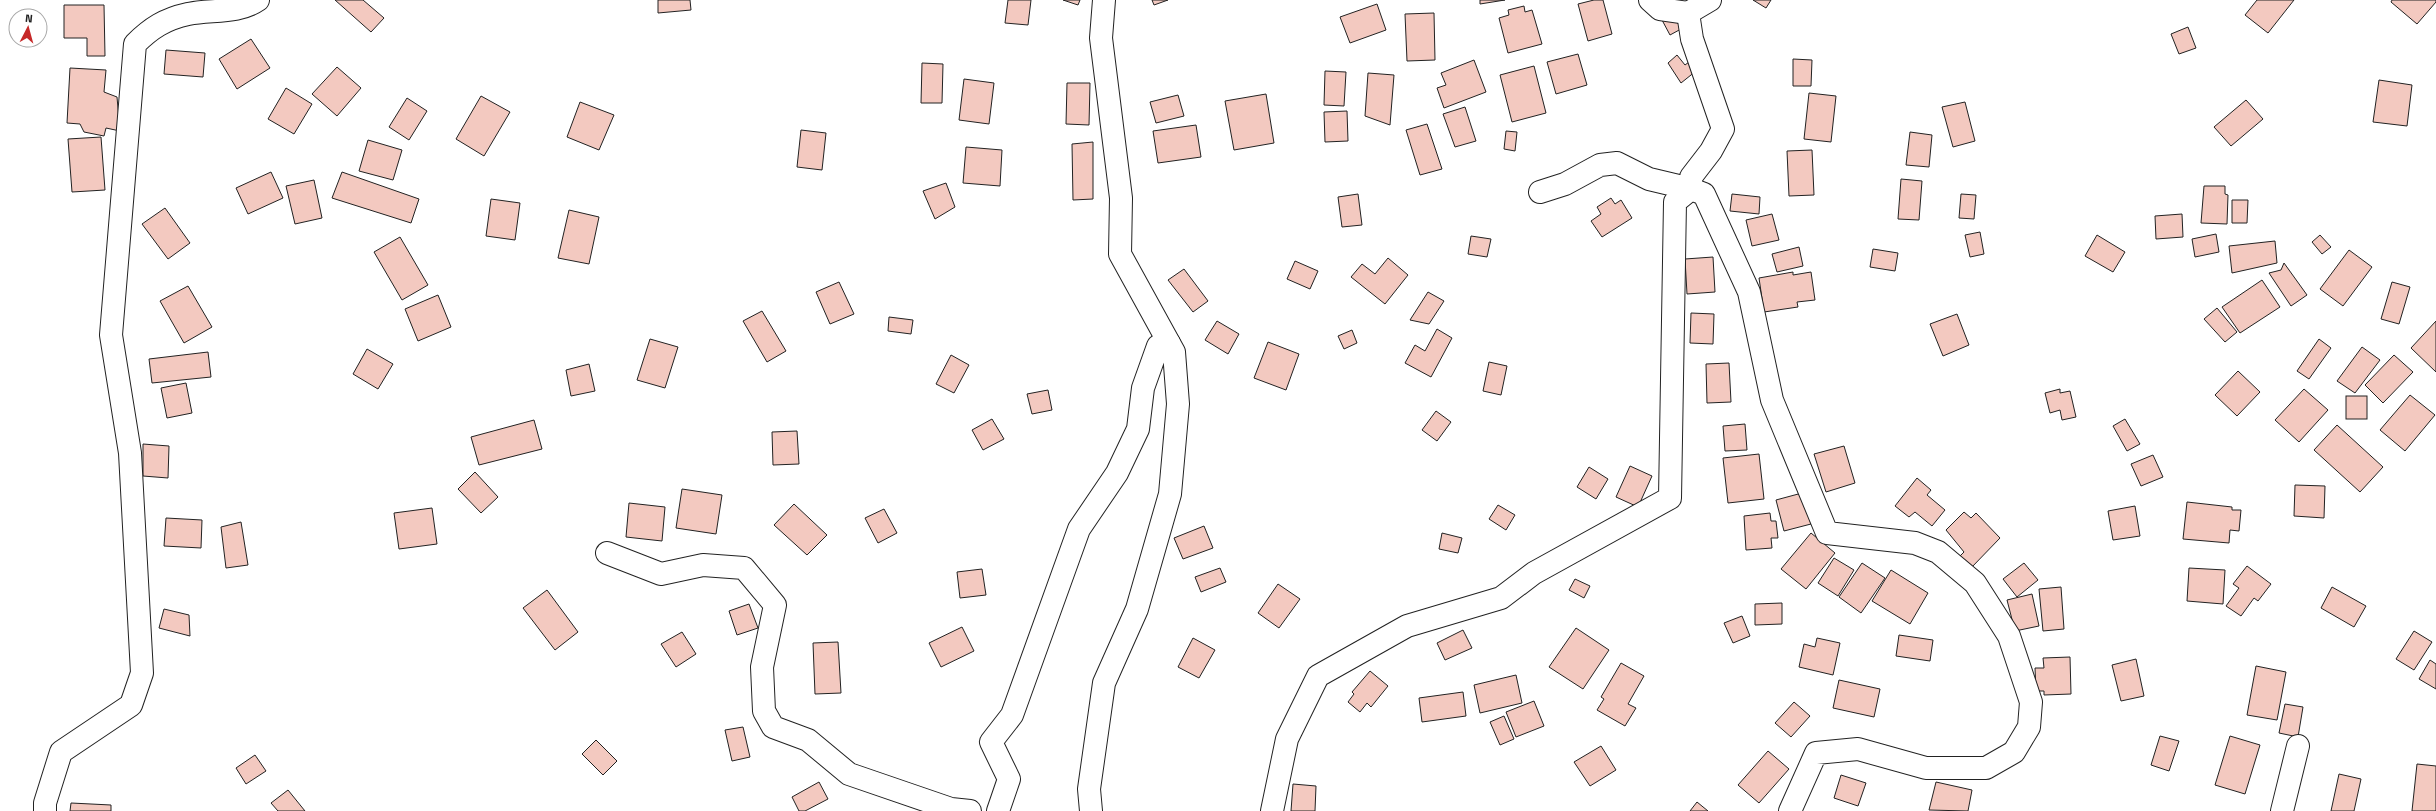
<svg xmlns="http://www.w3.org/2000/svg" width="2436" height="811" viewBox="0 0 2436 811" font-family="'Titillium Web',sans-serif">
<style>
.building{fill:#f3c9c0;stroke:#222}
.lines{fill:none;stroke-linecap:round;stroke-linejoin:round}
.minor-casing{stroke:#222;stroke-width:24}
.minor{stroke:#fff;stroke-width:22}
</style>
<rect width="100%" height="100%" fill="#fff"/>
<!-- building -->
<g class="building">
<polygon points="335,0 363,0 384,18 371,32"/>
<polygon points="658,0 690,0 691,10 658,13"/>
<polygon points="1008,0 1031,0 1028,25 1005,23"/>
<polygon points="1063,0 1080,0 1078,5"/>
<polygon points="1152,0 1168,0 1154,5"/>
<polygon points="1480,0 1505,0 1480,4"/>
<polygon points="1594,0 1603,0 1612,34 1588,41 1578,4"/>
<polygon points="1753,0 1771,0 1766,8"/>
<polygon points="2257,0 2294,0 2268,33 2245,15"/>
<polygon points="2392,0 2436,0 2436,2 2417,24 2391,2"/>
<polygon points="1377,4 1386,30 1350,43 1340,17"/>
<polygon points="64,5 104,5 105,56 87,56 87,38 64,38"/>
<polygon points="1524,6 1525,12 1532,10 1542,44 1508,53 1499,18 1509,15 1508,10"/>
<polygon points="1434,13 1435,60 1407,61 1405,14"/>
<polygon points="1673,14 1681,29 1670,35 1662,20"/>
<polygon points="2188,27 2196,48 2179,54 2171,34"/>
<polygon points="251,39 270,68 237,89 219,59"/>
<polygon points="166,50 205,53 203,77 164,74"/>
<polygon points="1578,54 1587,85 1556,94 1547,62"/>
<polygon points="1677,55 1685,65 1689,62 1696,71 1681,83 1668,63"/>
<polygon points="1793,59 1812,60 1811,86 1793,86"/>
<polygon points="1474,60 1486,92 1444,108 1437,88 1446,85 1441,73"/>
<polygon points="922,63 943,64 942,103 921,103"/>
<polygon points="1534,66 1546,113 1512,122 1500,75"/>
<polygon points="337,67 361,88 337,116 312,94"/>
<polygon points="70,68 106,70 104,92 117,97 120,131 106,128 104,136 84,132 80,124 67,123"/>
<polygon points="1325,71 1346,72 1344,106 1324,105"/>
<polygon points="1368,73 1394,75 1390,125 1365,116"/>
<polygon points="964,79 994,83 989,124 959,120"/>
<polygon points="2379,80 2412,85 2407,126 2373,122"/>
<polygon points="1067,83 1090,83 1089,125 1066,124"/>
<polygon points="286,88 312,104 294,134 268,119"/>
<polygon points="1809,93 1836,96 1831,142 1804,139"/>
<polygon points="1266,94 1274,143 1234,150 1225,101"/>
<polygon points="1178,95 1184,116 1156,123 1150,102"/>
<polygon points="481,96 510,112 484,156 456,139"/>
<polygon points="407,98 427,111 409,140 389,127"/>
<polygon points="2246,100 2263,119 2231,146 2214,127"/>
<polygon points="580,102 614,115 599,150 567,137"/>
<polygon points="1965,102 1975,141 1953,147 1942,107"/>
<polygon points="1465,107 1476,141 1455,147 1443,114"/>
<polygon points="1347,111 1348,141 1325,142 1324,112"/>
<polygon points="1427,124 1442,169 1420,175 1406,130"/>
<polygon points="1196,125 1201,157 1158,163 1153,131"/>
<polygon points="801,130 826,133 822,170 797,167"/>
<polygon points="1506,131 1517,132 1515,151 1504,149"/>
<polygon points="1910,132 1932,135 1929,167 1906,165"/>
<polygon points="101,137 105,190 72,192 68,139"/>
<polygon points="368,140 402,150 393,180 359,171"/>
<polygon points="1093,142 1093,199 1073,200 1072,144"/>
<polygon points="966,147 1002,150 1000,186 963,183"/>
<polygon points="1812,150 1814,195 1789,196 1787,151"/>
<polygon points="271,172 283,198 248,214 236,188"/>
<polygon points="342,172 419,199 411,223 332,198"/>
<polygon points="1901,179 1922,181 1919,220 1898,219"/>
<polygon points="314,180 322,218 295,224 286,186"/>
<polygon points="946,183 955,207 935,219 923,191"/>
<polygon points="2204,186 2225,186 2225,194 2228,195 2227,224 2201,223"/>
<polygon points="1358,194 1362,225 1342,227 1338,197"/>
<polygon points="1732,194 1760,197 1759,214 1730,211"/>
<polygon points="1961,194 1976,195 1974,219 1959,218"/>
<polygon points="1611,198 1615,204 1621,200 1632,218 1602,237 1591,221 1601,214 1597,207"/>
<polygon points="491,199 520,203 515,240 486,236"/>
<polygon points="2232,200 2248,200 2247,223 2232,223"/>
<polygon points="165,208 190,243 168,259 142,224"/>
<polygon points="569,210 599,217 589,264 558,258"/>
<polygon points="1772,214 1779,240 1752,246 1746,220"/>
<polygon points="2182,214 2183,237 2156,239 2155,216"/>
<polygon points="1980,232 1984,254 1970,257 1965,235"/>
<polygon points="2216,234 2219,252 2195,257 2192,239"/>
<polygon points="2097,235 2125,252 2113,272 2085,256"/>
<polygon points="2320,235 2331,247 2322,254 2312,242"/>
<polygon points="1471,236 1491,239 1487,257 1468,254"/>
<polygon points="400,237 428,285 402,300 374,252"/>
<polygon points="2275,241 2277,263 2232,273 2229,246"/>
<polygon points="1799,247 1803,266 1777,272 1772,254"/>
<polygon points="1873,249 1898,253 1895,271 1870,267"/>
<polygon points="2349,250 2372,267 2343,306 2320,289"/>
<polygon points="1713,257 1715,292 1687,294 1685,259"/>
<polygon points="1388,258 1408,275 1385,304 1351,277 1362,264 1375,274"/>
<polygon points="1295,261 1318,271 1310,289 1287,279"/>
<polygon points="2284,263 2307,295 2291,306 2269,273 2281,270"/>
<polygon points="1184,269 1208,301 1193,312 1168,280"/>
<polygon points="1793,272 1793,275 1811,272 1815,300 1797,302 1798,307 1764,312 1759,278"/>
<polygon points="2262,280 2280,307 2240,333 2222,307"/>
<polygon points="839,282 854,314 830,324 816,292"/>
<polygon points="2392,282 2410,287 2399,324 2381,319"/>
<polygon points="188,286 212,327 184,343 160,301"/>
<polygon points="1428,292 1444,301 1429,324 1410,320"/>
<polygon points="438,295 451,327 418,341 405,309"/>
<polygon points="2217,308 2237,332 2225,342 2204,319"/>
<polygon points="762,311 786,351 767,362 743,321"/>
<polygon points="1691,313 1714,314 1713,344 1690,343"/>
<polygon points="1957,314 1969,345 1943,356 1930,324"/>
<polygon points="889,317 913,320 911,334 888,331"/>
<polygon points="1217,321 1239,334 1228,354 1205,340"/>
<polygon points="2436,321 2436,372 2411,348"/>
<polygon points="1437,329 1452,338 1431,377 1405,363 1415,345 1425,351"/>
<polygon points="1352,330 1357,343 1344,349 1338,336"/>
<polygon points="650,339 678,347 665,388 637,380"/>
<polygon points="2319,339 2331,348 2309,379 2297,371"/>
<polygon points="1268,342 1299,354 1286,390 1254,378"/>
<polygon points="2362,347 2380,360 2355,393 2337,381"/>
<polygon points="367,349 393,364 378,389 353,374"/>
<polygon points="208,352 211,377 152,383 149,359"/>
<polygon points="951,355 969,365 954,393 936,384"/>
<polygon points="2394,355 2413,372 2383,403 2365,385"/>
<polygon points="1489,362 1507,366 1501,395 1483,391"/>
<polygon points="1729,363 1731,402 1707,403 1706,364"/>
<polygon points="589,364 595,391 571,396 566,370"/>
<polygon points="2238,371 2260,392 2237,416 2215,395"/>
<polygon points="186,383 192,413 167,418 161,388"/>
<polygon points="2060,389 2060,393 2070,391 2076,417 2062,420 2060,410 2050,413 2045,393"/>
<polygon points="2304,389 2328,410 2299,442 2275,420"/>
<polygon points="1048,390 1052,410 1032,414 1027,394"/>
<polygon points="2410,395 2435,415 2405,451 2380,430"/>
<rect x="2346" y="396" width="21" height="23"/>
<polygon points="1436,411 1451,422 1437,441 1422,430"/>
<polygon points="992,419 1004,439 983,450 972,430"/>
<polygon points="2125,419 2140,444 2127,451 2113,426"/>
<polygon points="534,420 542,449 479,465 471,437"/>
<polygon points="1745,424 1747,450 1725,451 1723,426"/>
<polygon points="2337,425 2383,467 2360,492 2314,450"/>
<polygon points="797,431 799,464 773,465 772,432"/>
<polygon points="143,444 169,446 168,478 143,476"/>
<polygon points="1844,446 1855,483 1826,492 1814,454"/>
<polygon points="1759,454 1764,499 1728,503 1723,458"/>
<polygon points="2153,455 2163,477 2141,486 2131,464"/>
<polygon points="1630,466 1652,476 1638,507 1616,497"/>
<polygon points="1589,467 1608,479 1596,499 1577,487"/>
<polygon points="475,472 498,497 481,513 458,489"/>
<polygon points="1917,478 1931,490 1927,495 1945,510 1932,526 1915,512 1909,517 1895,506"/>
<polygon points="2295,485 2325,486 2324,518 2294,516"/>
<polygon points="682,489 722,495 716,534 676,528"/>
<polygon points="1802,493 1811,524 1784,531 1776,500"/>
<polygon points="2187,502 2232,507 2232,510 2241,510 2239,531 2230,530 2229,543 2183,539"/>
<polygon points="629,503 665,507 662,541 626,537"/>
<polygon points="794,504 827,535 807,555 774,525"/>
<polygon points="1498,505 1515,515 1506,530 1489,519"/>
<polygon points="2135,506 2140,536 2113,540 2108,511"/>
<polygon points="432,508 437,544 399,549 394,513"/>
<polygon points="884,509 897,533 878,543 865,518"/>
<polygon points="1964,512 1971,518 1976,513 2000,538 1971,568 1959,557 1964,552 1946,530"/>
<polygon points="1770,513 1771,521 1776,521 1778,538 1771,538 1772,548 1746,550 1744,516"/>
<polygon points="166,518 202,520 201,548 164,546"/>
<polygon points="241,522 248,565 226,568 221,527"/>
<polygon points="1204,526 1213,548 1183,559 1174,538"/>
<polygon points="1442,533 1462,538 1458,553 1439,549"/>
<polygon points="1811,533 1835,553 1806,589 1781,569"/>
<polygon points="1834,558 1854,570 1838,596 1818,583"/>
<polygon points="1862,563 1885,578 1861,613 1839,597"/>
<polygon points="2024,563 2038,580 2017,597 2003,579"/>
<polygon points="2247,566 2271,584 2258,601 2254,598 2241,616 2226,606 2239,588 2233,584"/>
<polygon points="1220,568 1226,582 1201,592 1195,577"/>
<polygon points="2189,568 2225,570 2223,604 2187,601"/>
<polygon points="982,569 986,595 960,598 957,572"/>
<polygon points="1891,570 1928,593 1910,624 1872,601"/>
<polygon points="1575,579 1590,586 1584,598 1569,590"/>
<polygon points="1278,584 1300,599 1279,628 1258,613"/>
<polygon points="2061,587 2064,629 2043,631 2039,589"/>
<polygon points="2332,587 2366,606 2354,627 2321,608"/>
<polygon points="547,590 578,632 555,650 523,608"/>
<polygon points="2032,594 2039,626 2015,631 2007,600"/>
<polygon points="1782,603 1782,624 1755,625 1755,604"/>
<polygon points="749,604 758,628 737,635 729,611"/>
<polygon points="164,609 189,615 190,636 159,628"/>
<polygon points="1742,616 1750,636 1733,643 1724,623"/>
<polygon points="962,627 974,651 941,667 929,643"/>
<polygon points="1576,628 1609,650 1583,689 1549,667"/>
<polygon points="1463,630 1472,648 1445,660 1437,643"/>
<polygon points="2414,631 2432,642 2414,670 2396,659"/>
<polygon points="682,632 696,654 676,667 661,644"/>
<polygon points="1899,635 1933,640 1930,661 1896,656"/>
<polygon points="1193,638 1215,650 1199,678 1178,667"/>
<polygon points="1817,638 1840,643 1833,675 1799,667 1804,644 1815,647"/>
<polygon points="838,642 841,693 815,694 813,643"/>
<polygon points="2070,657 2071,694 2044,695 2044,691 2036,691 2035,668 2044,668 2043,658"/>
<polygon points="2136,659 2144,696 2121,701 2112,665"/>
<polygon points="2430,660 2436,664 2436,689 2419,679"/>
<polygon points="1621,663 1644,676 1628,704 1636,708 1625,726 1597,710 1604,699 1601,697"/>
<polygon points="2256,666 2286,672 2277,720 2247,715"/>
<polygon points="1370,671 1388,686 1371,707 1367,703 1360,712 1348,702 1354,694 1352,692"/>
<polygon points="1516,675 1522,703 1480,713 1474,685"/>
<polygon points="1839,680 1880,689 1874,717 1833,708"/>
<polygon points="1463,692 1466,716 1422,722 1419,698"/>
<polygon points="1534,701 1544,726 1516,737 1506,712"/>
<polygon points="1794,702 1810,716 1791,737 1775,723"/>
<polygon points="2285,704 2303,707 2298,737 2279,733"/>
<polygon points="1504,716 1514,739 1500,745 1490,722"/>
<polygon points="743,727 750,757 732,761 725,730"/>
<polygon points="2160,736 2179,741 2169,771 2151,765"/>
<polygon points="2230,736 2260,745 2245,794 2215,785"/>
<polygon points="596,740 617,761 603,775 582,754"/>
<polygon points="1601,746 1616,770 1590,786 1574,762"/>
<polygon points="1768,751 1789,769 1759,803 1738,785"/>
<polygon points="255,755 266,771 246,784 236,768"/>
<polygon points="2417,764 2436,766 2436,811 2412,811"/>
<polygon points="2339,774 2361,779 2354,811 2331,811"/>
<polygon points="1841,775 1866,783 1858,806 1834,798"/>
<polygon points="819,782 828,799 805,811 799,811 792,797"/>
<polygon points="1936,782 1972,790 1968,811 1929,810"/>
<polygon points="1293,784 1316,786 1315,811 1291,811"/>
<polygon points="288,790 305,811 278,811 271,803"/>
<polygon points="1697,802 1708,811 1690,811"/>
<polygon points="71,803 111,805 111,811 70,811"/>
</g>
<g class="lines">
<!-- minor casing -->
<g class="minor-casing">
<g id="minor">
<polyline points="1104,0 1101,38 1121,198 1120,254 1169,343"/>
<polyline points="1650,0 1660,9 1688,13"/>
<polyline points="1540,192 1565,184 1600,165 1617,163 1649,179 1691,189 1691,177 1711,151 1723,129 1692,39 1688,13 1710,0"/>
<polyline points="607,553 661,574 703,565 744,568 775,605 762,667 764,711 773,727 808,740 849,774 951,809 970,811"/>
<path d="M45 811V803L61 752 131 705 142 673 130 453 111 335 135 44C151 28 165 19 188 14 210 9 238 14 258 0"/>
<polyline points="998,811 1009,779 991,742 1012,715 1079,529 1117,473 1138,429 1143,388 1158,346 1169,343 1174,352 1178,404 1170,494 1137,609 1104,683 1089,789 1091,811"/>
<polyline points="1272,811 1287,739 1318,676 1407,626 1501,598 1534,573 1670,498 1675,202 1691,189 1704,194 1749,292 1772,400 1827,533 1915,543 1938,552 1975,583 2009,636 2031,702 2029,727 2014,752 1986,768 1926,768 1858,749 1816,753 1790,811"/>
<polyline points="2282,811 2298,746"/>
</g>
</g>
<!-- minor -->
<use href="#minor" class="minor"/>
</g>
<!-- north arrow -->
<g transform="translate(28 28) rotate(6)"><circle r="19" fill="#ffffff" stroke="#a7a7a7"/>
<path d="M0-3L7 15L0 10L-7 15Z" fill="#c62828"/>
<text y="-6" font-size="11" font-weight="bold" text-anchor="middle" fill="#222222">N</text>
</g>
</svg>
